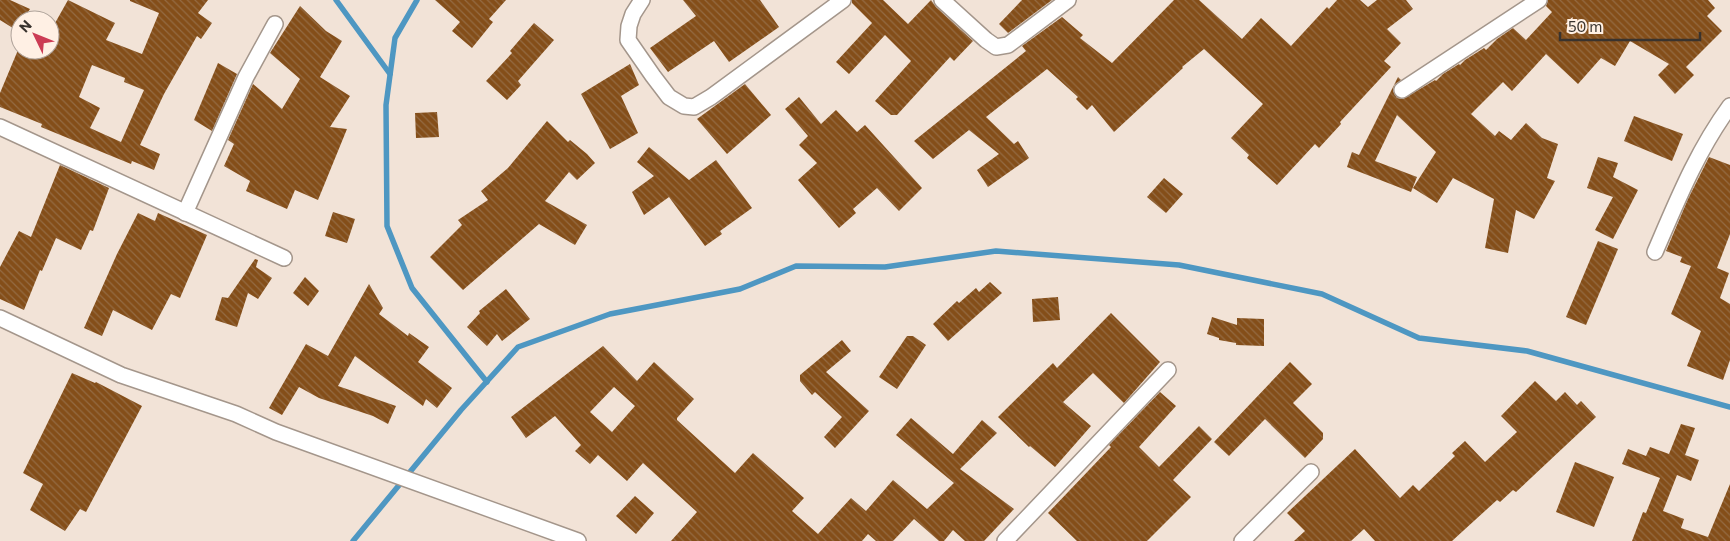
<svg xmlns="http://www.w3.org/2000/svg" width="1730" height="541" viewBox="0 0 1730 541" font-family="Commissioner,sans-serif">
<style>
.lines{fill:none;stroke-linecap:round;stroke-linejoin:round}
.stream{stroke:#4e97c2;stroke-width:5.5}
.building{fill:url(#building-back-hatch);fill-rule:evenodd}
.street-casing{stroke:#a4968b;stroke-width:18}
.street{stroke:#fff;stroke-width:15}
</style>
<defs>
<pattern id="building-back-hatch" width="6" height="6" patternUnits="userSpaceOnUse" patternTransform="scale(1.25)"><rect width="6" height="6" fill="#844e19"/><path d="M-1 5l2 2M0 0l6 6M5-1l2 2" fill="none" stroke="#946b43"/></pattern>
</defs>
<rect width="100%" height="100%" fill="#f2e3d7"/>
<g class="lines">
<!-- stream -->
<g class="stream">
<polyline points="336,0 390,74"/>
<polyline points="417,0 395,38 386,105 387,226 412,288 487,382"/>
<polyline points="353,541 461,410 518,347 610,314 740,289 796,266 885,267 996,251 1179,265 1322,294 1419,338 1527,351 1730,407"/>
</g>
</g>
<!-- building -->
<g class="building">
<polygon points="0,0 10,0 30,9 23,20 20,20 20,24 16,30 0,20"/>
<path d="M68 0 115 23 106 40 142 54 159 13 130 1V0H208L198 13 212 23 201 39 197 36 164 94 140 145 160 154 154 170 132 161 131 164 41 127 42 124 0 107V93L18 50H50V32ZM92 65 125 78 124 82 144 90 121 142 90 128 100 108 79 97Z"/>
<polygon points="435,0 506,0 489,19 493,22 472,48 452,31 460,22"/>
<polygon points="683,0 760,0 779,27 729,62 714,41 668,72 650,48 696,16"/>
<polygon points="852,0 883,0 908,24 931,0 936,7 973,41 954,61 950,57 897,115 891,115 875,101 911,61 885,35 849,74 836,62 872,23 852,3"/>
<polygon points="1022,0 1052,0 1008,33 999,24"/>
<polygon points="1174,0 1199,0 1242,39 1261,18 1291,46 1327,7 1329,9 1337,0 1360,0 1368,7 1377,0 1406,0 1413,9 1387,29 1401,43 1384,61 1391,67 1340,122 1341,124 1319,148 1315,144 1277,185 1247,158 1249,155 1231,138 1263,104 1204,49 1182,67 1183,68 1114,132 1092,105 1087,110 1076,99 1078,97 1047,69 986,117 1014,144 1018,141 1029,158 988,187 977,170 999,154 969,130 933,159 914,141 1026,51 1022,46 1062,17 1083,35 1080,38 1112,63"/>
<polygon points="1548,0 1708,0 1715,8 1707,16 1722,31 1686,67 1694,75 1675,94 1658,75 1669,64 1630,41 1615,66 1601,58 1578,84 1546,54 1512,91 1503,82 1471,114 1495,136 1499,131 1511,140 1526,123 1542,138 1558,144 1547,178 1555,181 1534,219 1516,210 1508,253 1485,248 1494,199 1453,178 1437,203 1413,188 1436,152 1397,115 1375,161 1417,177 1411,192 1347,167 1352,152 1359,155 1398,77 1401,80 1394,85 1393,91 1397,98 1403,99 1435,80 1436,81 1443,74 1459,64 1460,65 1465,60 1484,48 1486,50 1497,39 1513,28 1526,40 1552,12 1546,6"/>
<polygon points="300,6 326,31 342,41 320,77 350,96 330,127 347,129 318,200 295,190 287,209 246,191 250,181 224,166 234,144 228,140 253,84 282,109 300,79 270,53"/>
<polygon points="534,23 554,40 518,81 521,85 507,100 486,81 512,53 510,51"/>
<polygon points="218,63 237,74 212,131 194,120"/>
<polygon points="630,64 639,85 621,96 638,133 610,149 581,94"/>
<polygon points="745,84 771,115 727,154 697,119"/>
<polygon points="799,97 821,124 836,110 857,132 865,125 922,188 899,211 877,188 853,209 856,213 839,228 798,180 817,163 799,145 808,136 785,109"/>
<polygon points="437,112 439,137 416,138 415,113"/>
<polygon points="1634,116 1683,134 1672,161 1624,141"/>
<polygon points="547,121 568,142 570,140 587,154 595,163 577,180 569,172 545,201 587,225 575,245 539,224 463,290 430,257 462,225 458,220 488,200 481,191 508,168"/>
<polygon points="649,147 689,180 716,160 752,208 720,231 722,234 705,246 669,197 644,215 632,192 654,176 637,162"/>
<polygon points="1598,157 1618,163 1613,177 1638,190 1613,239 1595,230 1613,197 1587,188"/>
<polygon points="1709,157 1730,165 1730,234 1717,268 1729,273 1720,298 1730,304 1730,360 1723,380 1687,366 1701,331 1671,314 1691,266 1680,262 1682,257 1666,251 1688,199"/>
<polygon points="60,165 109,188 93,231 90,230 81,250 56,238 42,271 40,270 24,310 0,299 0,267 19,231 31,237"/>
<polygon points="1164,178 1183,194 1166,213 1147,197"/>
<polygon points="333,212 355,219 347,243 325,236"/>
<polygon points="138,213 155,221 158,213 207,235 180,298 171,294 152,330 113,310 102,336 84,328 117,254"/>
<polygon points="1598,241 1618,249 1586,325 1566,317"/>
<polygon points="255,259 258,260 256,267 272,278 258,299 248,293 237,327 215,320 222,297 228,298"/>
<polygon points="305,277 319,291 308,306 293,293"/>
<polygon points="990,282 1002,293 948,341 933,324 957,301 959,303 976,288 979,292"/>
<polygon points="369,284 383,308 379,314 408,336 409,333 429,347 418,362 452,388 437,408 426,399 423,406 355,356 338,386 396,406 388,424 373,416 319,398 299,387 282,415 269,408 306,344 328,356"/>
<polygon points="506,289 530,319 502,341 497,334 487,346 467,327 480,313 479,311"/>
<polygon points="1058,297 1060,320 1033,322 1032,299"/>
<polygon points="1111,313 1160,362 1124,403 1093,373 1063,402 1091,426 1055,467 1030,446 1029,447 998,417 1053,363 1057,368"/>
<polygon points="1212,317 1237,325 1237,318 1264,319 1264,346 1236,345 1236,343 1219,340 1219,338 1207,334"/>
<polygon points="907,336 913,336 926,345 897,389 879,377"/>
<polygon points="842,340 851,351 826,372 869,411 835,448 824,437 842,417 815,392 812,395 800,381 800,375"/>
<path d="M603 346 637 381 654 362 694 399 677 418V420L735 473 753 453 804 498 792 511 818 534 851 498 866 511 893 480 927 509 954 483 896 435 911 418 953 454 982 420 997 433 960 469 1014 509 984 541H965L953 530 944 541H939L914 519 893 541H876L868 534 862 541H671L697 512 643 463 627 481 598 455 590 464 575 451 581 445 555 416 526 438 511 417ZM614 387 635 406 612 432 590 412Z"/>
<polygon points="1290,362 1312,384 1293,403 1323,433 1323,439 1305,458 1265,419 1229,456 1214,442"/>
<polygon points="72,373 95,383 96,382 142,406 86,512 80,509 65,531 30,510 43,484 23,473"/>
<polygon points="1535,381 1556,401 1565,392 1577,405 1581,401 1596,417 1516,492 1513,490 1500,502 1497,500 1452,541 1375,541 1364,529 1351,541 1294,541 1305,531 1287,513 1355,449 1400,498 1413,485 1419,491 1455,456 1452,453 1465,441 1485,462 1517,432 1501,416"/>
<polygon points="1160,392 1176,406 1139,447 1159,467 1199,426 1212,439 1173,480 1191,497 1147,541 1077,541 1048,513 1111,447 1109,445"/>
<polygon points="1681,424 1695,428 1685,455 1699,460 1691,481 1677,475 1663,511 1684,519 1681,528 1708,537 1730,484 1730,541 1632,541 1643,512 1646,513 1660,478 1622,464 1628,449 1646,456 1650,447 1669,454"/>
<polygon points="1575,462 1614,477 1594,527 1556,512"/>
<polygon points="635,496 654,513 636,534 616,516"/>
</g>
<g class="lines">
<!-- street casing -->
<g class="street-casing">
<g id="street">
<polyline points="642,0 633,14 629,26 628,40 653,76 669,97 684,106 694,107 711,97 843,0"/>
<polyline points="942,0 986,40 996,47 1008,45 1068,0"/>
<polyline points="1402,90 1539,0"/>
<polyline points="0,127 284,258"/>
<polyline points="185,213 246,77 275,24"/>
<path d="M1655 252C1677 201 1697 151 1730 106"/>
<polyline points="0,318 121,375 236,414 276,432 578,541"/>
<polyline points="1005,541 1168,370"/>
<polyline points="1242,541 1311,472"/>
</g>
</g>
<!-- street -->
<use href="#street" class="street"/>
</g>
<!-- north arrow -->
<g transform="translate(35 35) rotate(313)"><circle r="24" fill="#fff0e4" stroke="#b0a49b"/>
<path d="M0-4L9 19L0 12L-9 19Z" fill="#cc3c54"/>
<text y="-8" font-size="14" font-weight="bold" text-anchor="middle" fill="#39332e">N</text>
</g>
<!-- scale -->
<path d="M1560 32v8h140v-8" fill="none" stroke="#39332e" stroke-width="2.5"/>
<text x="1568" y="32" font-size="15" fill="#39332e" stroke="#fff0e4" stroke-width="4" paint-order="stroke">50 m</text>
</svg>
